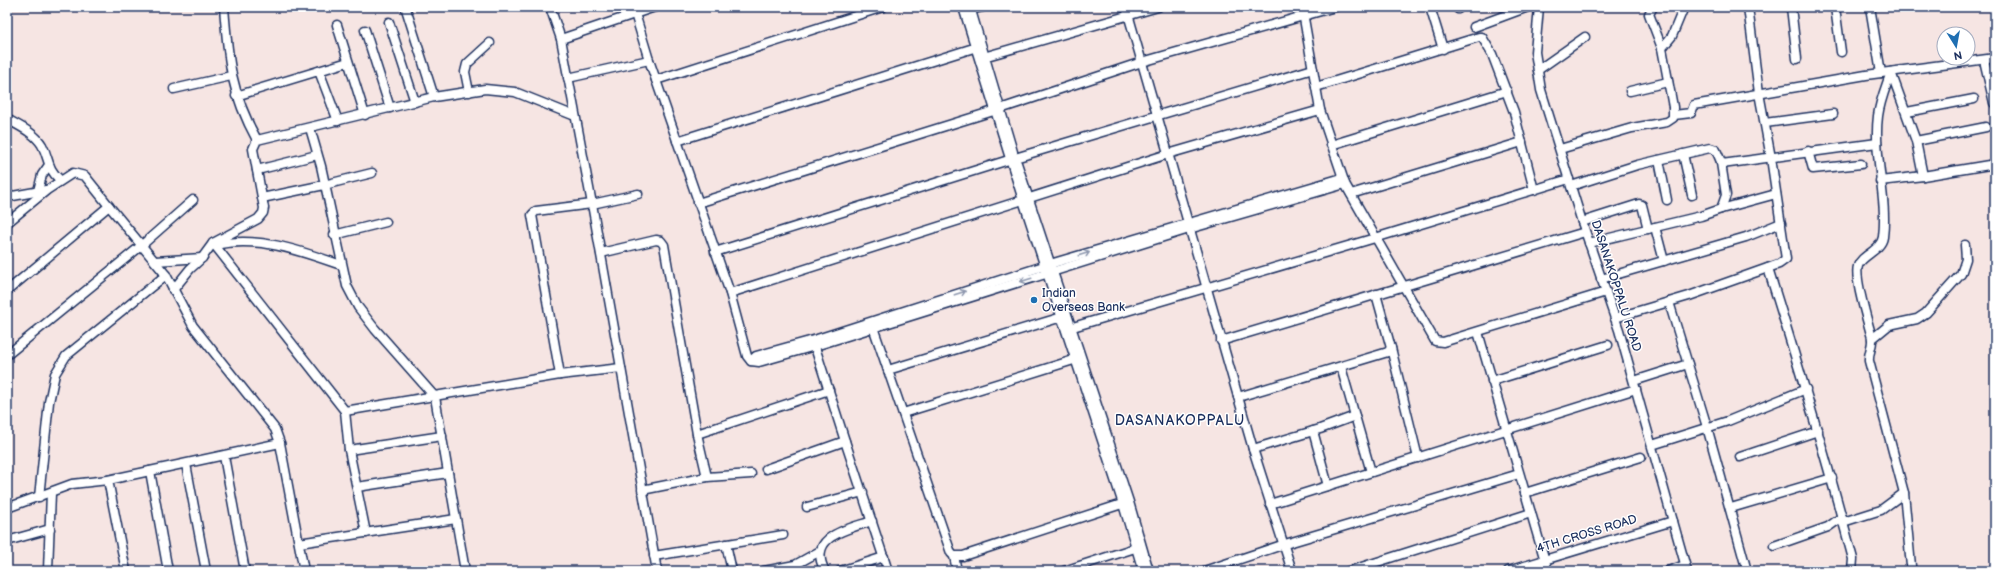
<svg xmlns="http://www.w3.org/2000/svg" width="2002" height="578" viewBox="0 0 2002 578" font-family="'Balsamiq Sans',sans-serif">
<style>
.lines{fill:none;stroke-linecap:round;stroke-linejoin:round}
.minor-casing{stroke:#1b2f5e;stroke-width:11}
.minor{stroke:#fff;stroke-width:8}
.oneway{stroke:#8d97ae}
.poi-dot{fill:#1f6fb2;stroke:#fff;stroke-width:1.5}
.labels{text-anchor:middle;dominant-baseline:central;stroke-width:3;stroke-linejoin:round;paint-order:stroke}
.street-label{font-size:12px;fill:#1b2f5e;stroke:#fff}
.poi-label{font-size:12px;fill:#1b2f5e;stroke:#fff;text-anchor:start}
.quarter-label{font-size:14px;letter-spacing:1px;fill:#1b2f5e;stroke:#fff}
</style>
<rect width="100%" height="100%" fill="#f6e5e3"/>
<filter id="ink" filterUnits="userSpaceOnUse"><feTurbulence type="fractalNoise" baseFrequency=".025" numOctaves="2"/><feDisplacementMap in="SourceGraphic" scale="8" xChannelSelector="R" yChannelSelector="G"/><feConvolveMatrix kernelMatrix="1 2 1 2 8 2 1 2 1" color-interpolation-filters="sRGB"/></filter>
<g filter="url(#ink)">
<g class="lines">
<!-- minor casing -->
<g class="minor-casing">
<g id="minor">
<path d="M224 7C228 60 231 93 257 140"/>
<polyline points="550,7 561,39 592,204 657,571"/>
<polyline points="633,7 649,60 730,293 747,356 751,361 759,362 815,346 1189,229 1345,184"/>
<polyline points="963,7 1023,200 1123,504 1143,571"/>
<polyline points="970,7 1013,152"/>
<polyline points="1126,7 1253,449 1292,571"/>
<polyline points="1302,7 1320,110 1345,184 1435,341 1443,342 1606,292"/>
<polyline points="1430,7 1443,49"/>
<polyline points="1539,7 1535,52 1541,90 1582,222 1619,330 1687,571"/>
<polyline points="1653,7 1649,14 1662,48"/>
<polyline points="1791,7 1797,59"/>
<polyline points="1835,7 1841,52"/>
<polyline points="1870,7 1881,73"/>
<polyline points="406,9 434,97"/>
<polyline points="1458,9 1459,7"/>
<polyline points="966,11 983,7"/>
<polyline points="389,22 415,102"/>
<polyline points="337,25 365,115"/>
<polyline points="1474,27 1528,7"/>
<polyline points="365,30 390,108"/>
<polyline points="561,39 655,7"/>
<polyline points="980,58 1158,7"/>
<polyline points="1984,60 1994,103"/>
<polyline points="1538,70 1585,37"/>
<polyline points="319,71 338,121"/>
<path d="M1891 72C1886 87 1880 100 1878 116 1873 155 1888 198 1883 237 1881 251 1861 255 1858 266 1854 279 1868 322 1872 338 1873 346 1868 353 1869 361L1904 493 1911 566 1910 571"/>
<polyline points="1891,72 1916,141 1923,176"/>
<polyline points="568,78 649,60"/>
<polyline points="656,80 883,7"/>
<polyline points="1316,87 1479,37 1482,37 1492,54 1514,112 1534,190"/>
<polyline points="174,89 231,76"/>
<polyline points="1630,91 1668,82"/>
<polyline points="469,92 465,72 467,64 490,43"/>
<polyline points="236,96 348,62"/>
<polyline points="1907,112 1974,99"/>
<polyline points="1674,115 1691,113 1694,105 1866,75 1995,58"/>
<path d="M7 119C19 126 35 133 42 145 50 160 46 167 60 180"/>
<polyline points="1765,123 1833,114"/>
<polyline points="310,128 321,166 347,286 358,307 375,329 435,397 465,571"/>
<polyline points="677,141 980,46"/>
<polyline points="1916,141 1986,127"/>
<polyline points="1331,145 1507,91"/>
<polyline points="1560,149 1632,128 1667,122 1673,118 1673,107 1662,48 1672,36 1684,7"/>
<polyline points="1808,151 1813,169 1861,164"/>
<polyline points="1683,154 1692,195"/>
<polyline points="1659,160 1667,200"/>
<polyline points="1017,163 1129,502 1149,571"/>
<polyline points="1721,163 1726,195 1721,209"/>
<polyline points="257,170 317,155"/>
<polyline points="1880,181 1923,176 1989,165 1995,166"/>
<polyline points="1571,186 1637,165 1710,148 1716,150 1722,164 1877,143"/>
<polyline points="38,191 42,175 49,165"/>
<polyline points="1351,194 1522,142"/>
<polyline points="7,197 46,190"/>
<polyline points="262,198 324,185 372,173"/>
<polyline points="698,203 1000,109 1142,62 1335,7"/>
<polyline points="109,206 166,275 193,326 275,429 280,443 304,571"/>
<polyline points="1582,222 1639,204 1642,205 1648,229"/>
<polyline points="7,223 47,190 73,173 85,176 109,206 7,291"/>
<polyline points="1655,227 1664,261"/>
<polyline points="334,235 386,222"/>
<polyline points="213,243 345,411 349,450 366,533"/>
<polyline points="1589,243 1701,216 1721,209 1776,194"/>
<path d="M215 245C258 235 301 251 341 265"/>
<polyline points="715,252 1015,158 1313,69"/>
<polyline points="601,253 656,240 661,241 664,245 697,434 707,477"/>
<polyline points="155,261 202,258"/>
<path d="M1768 268C1798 364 1827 461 1853 559L1852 571"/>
<polyline points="1601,279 1746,237 1781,223"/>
<polyline points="173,290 190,269 202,258 213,243 258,219 263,213 264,208 253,149 257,140 434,97 485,89 515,92 575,116"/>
<polyline points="730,293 1168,154 1320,110"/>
<polyline points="1669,302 1707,427 1747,571"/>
<polyline points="1615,318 1689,296 1779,264 1786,259 1771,158 1759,93 1748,7"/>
<polyline points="873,327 951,553 954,556 963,556 1128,502"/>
<polyline points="1066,329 1375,238 1569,179"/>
<polyline points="1478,332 1548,571"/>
<polyline points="1872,339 1889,325 1917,319 1926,313 1961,274 1966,259 1965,245"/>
<polyline points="1221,341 1585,232"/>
<polyline points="1391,348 1418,458"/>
<polyline points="7,355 142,245 193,200"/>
<polyline points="751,361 756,356 817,339 1050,264 1342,178"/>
<polyline points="1341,367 1371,472"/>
<polyline points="888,370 1062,317"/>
<polyline points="560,375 532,215 536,211 592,204 638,194"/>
<polyline points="1492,381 1608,345"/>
<polyline points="1634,381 1688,364"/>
<polyline points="1238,397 1388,352 1391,348 1376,294"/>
<polyline points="345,411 560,375 621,368"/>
<polyline points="903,413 1080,358"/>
<polyline points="1313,431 1328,486"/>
<polyline points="697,434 829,390"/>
<polyline points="845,441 888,571"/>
<polyline points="1652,445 1728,421 1806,389"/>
<polyline points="1253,449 1320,429 1355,416"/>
<polyline points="349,450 442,436"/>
<polyline points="224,456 245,571"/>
<polyline points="1740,457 1818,431"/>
<polyline points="186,464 206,571"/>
<polyline points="766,469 845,441 813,341"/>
<polyline points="150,471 168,571"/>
<polyline points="108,480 126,571"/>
<polyline points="357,487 448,473"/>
<polyline points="642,490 707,477 751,474"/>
<polyline points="1525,493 1641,457"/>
<polyline points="39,497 49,402 55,374 66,356 166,275"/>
<polyline points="1270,504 1636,389"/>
<polyline points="807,507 863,492"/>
<polyline points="7,508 72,484 108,480 280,443"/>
<polyline points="1731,508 1832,478"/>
<polyline points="1843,522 1881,510 1904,493"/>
<polyline points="7,541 50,529"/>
<polyline points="299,543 456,519"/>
<polyline points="726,544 732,571"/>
<polyline points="1774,546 1828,527 1842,517"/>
<polyline points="654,556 783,535"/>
<polyline points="954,556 957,571"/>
<polyline points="48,570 51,493"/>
<polyline points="764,571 795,565 820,551"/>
<path d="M825 571C806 536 849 529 872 521"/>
<polyline points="840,571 884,557"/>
<polyline points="1064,571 1141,546"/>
<polyline points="1204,571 1285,544 1519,474"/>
<polyline points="1349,571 1531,513"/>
<polyline points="1508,571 1673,521"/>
<polyline points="1668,571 1685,565"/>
</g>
</g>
<!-- minor -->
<use href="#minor" class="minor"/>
</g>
<!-- one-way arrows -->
<defs><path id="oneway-shaft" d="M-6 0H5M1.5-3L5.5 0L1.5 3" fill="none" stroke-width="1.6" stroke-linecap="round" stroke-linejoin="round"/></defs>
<g class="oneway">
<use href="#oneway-shaft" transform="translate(1084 254) rotate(-17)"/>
<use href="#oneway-shaft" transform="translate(1026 280) rotate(163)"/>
<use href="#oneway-shaft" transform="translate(960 293) rotate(-18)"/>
</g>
</g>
<!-- markers -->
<circle class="poi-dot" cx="1034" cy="300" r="4"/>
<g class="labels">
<!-- street labels -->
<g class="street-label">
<text transform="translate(1616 286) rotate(72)">DASANAKOPPALU ROAD</text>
<text transform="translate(1587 534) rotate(-17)">4TH CROSS ROAD</text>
</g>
<!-- poi labels -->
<g class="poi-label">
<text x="1042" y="293">Indian<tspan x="1042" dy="14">Overseas Bank</tspan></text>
</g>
<!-- quarter labels -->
<g class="quarter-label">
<text x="1180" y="420">DASANAKOPPALU</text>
</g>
</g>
<!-- margin -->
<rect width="2002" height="578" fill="none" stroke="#fff" stroke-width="24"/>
<rect x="12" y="12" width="1978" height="554" fill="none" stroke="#1b2f5e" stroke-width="1.5" filter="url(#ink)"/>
<!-- north arrow -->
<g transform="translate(1956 46) rotate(169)"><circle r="19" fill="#ffffff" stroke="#a4acbf"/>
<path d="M0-3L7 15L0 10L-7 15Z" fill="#1f6fb2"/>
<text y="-6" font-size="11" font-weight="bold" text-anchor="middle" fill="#1b2f5e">N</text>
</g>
</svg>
